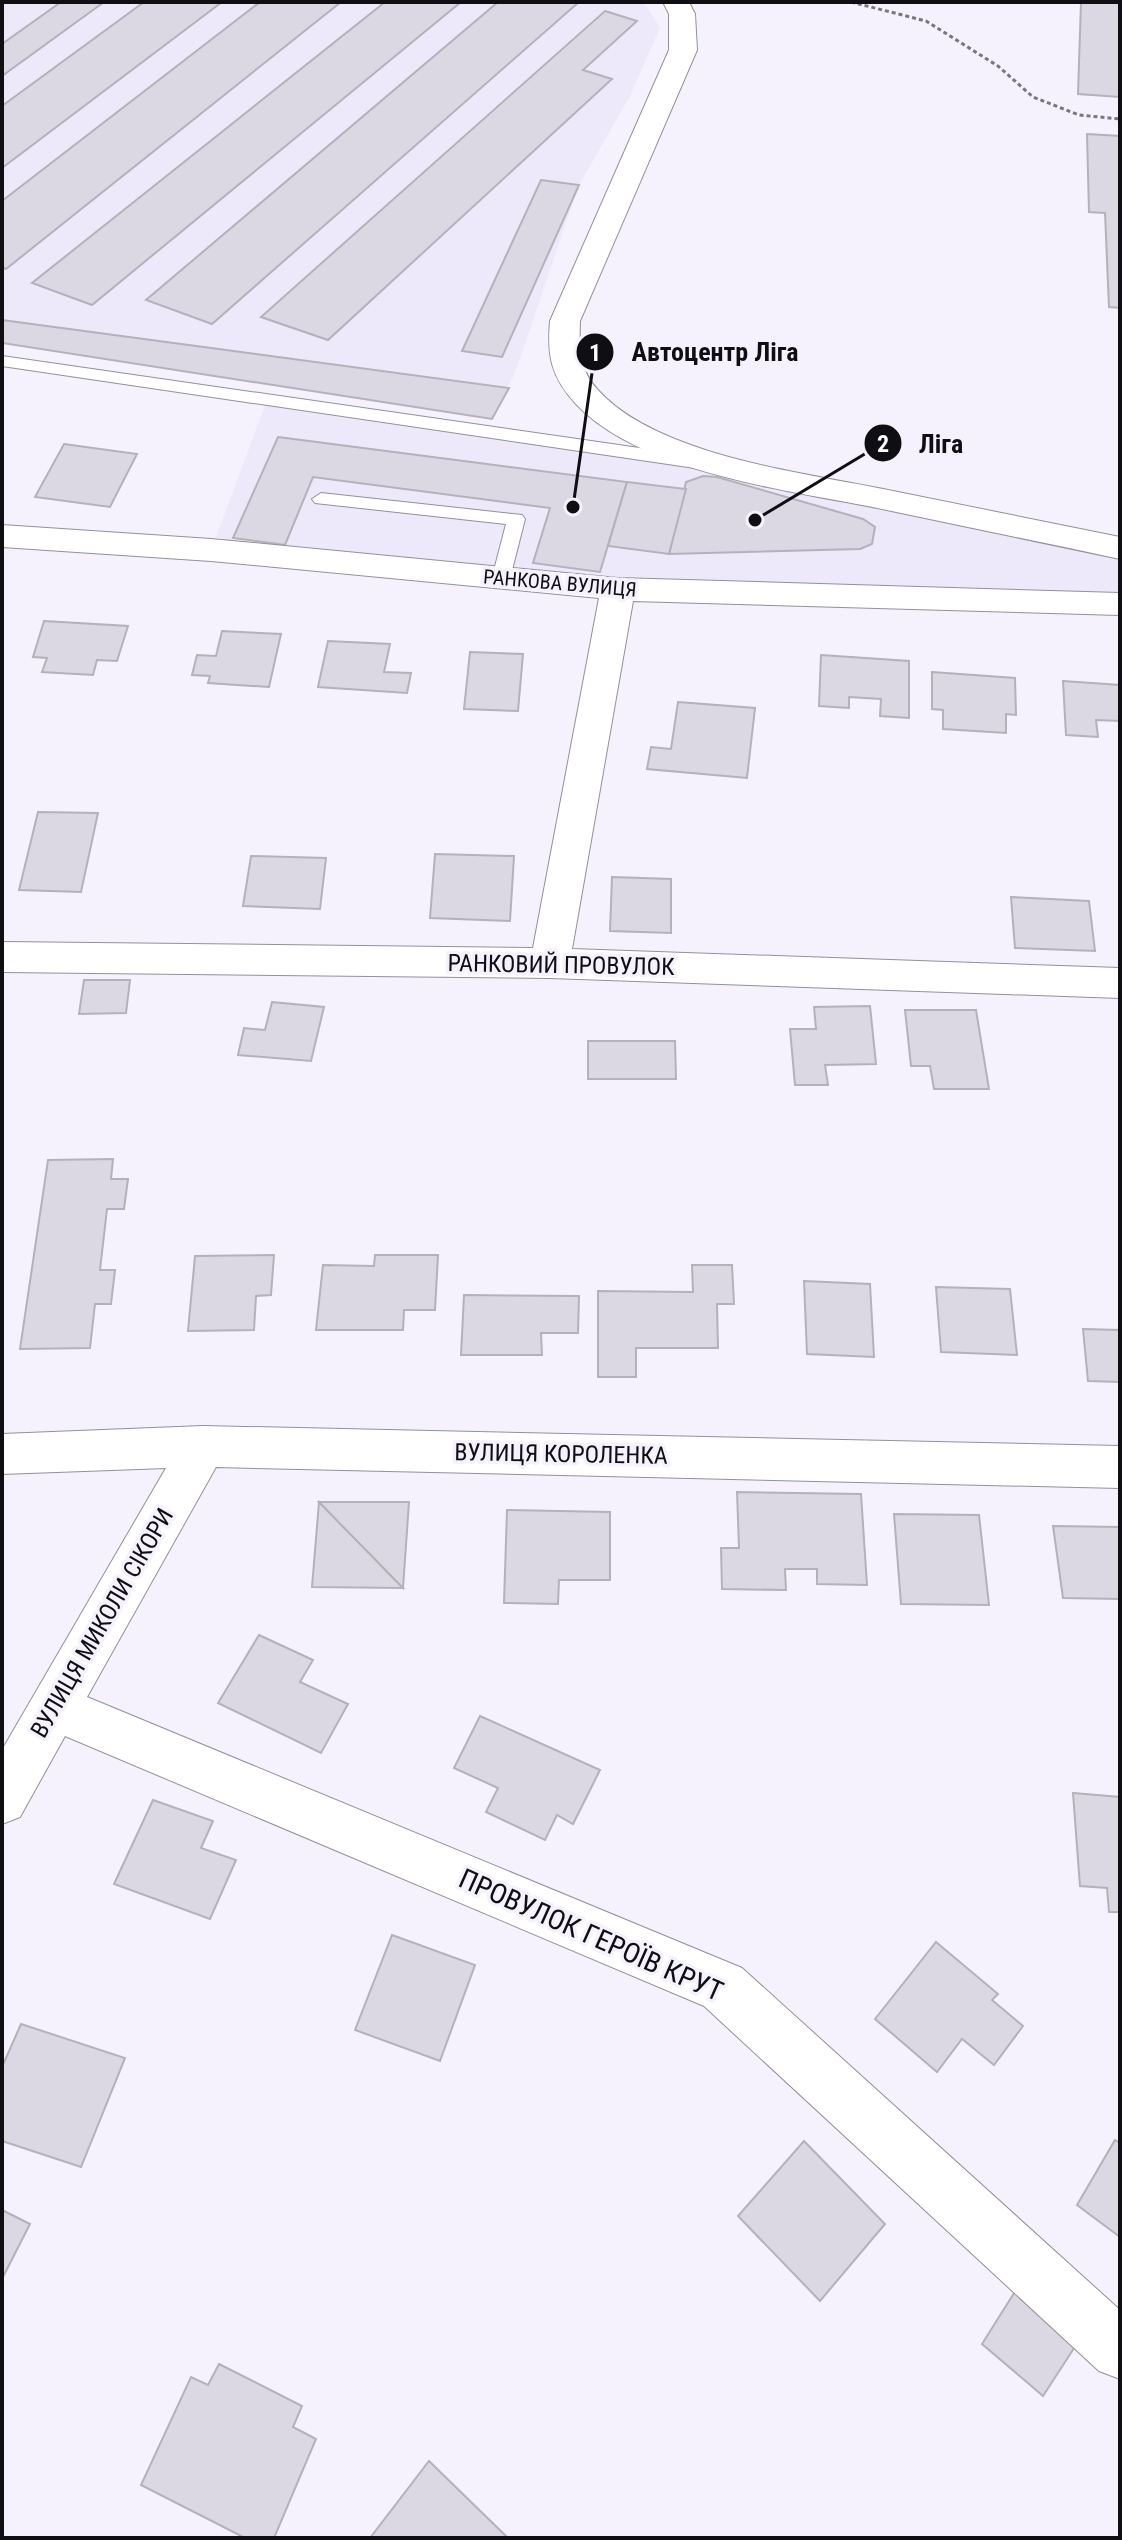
<svg xmlns="http://www.w3.org/2000/svg" width="1122" height="2540" viewBox="0 0 1122 2540" font-family="'Roboto Condensed',sans-serif">
<style>
.built{fill:#eee8fb}
.building{fill:#dbd8e3;stroke:#b4b1bb;stroke-width:2}
.lines{fill:none;stroke-linecap:round;stroke-linejoin:round}
.lane-casing{stroke:#93909a;stroke-width:2}
.street-casing{stroke:#93909a;stroke-width:2}
.secondary-casing{stroke:#93909a;stroke-width:2}
.path{stroke:#79777e;stroke-width:3;stroke-dasharray:4 3;stroke-linecap:butt}
.lane{fill:#fff;fill-rule:evenodd}
.street{fill:#fff;fill-rule:evenodd}
.secondary{fill:#fff;fill-rule:evenodd}
.labels{text-anchor:middle;dominant-baseline:central;stroke-width:7;stroke-linejoin:round;paint-order:stroke}
.far-street-label{font-size:20px;fill:#0f0e12;stroke:#f5f2fd}
.street-label{font-size:24px;fill:#0f0e12;stroke:#f5f2fd}
.near-street-label{font-size:28px;fill:#0f0e12;stroke:#f5f2fd}
.leader{fill:none;stroke:#0f0e12;stroke-width:3}
.callout-dot{fill:#0f0e12;stroke:#f5f2fd;stroke-width:3}
.mark-label{font-size:24px;text-anchor:middle;font-weight:bold;fill:#fff}
.callout-label{font-size:26px;text-anchor:middle;font-weight:bold;fill:#0f0e12;stroke:#f5f2fd;stroke-width:7;stroke-linejoin:round;paint-order:stroke}
</style>
<rect width="100%" height="100%" fill="#f5f2fd"/>
<!-- built -->
<g class="built">
<polygon points="2,2 644,2 660,28 630,96 579,185 515,373 492,419 2,343"/>
<polygon points="267,400 717,465 1120,548 1120,604 618,589 211,550"/>
</g>
<!-- building -->
<g class="building">
<polygon points="61,2 104,2 2,76 2,44"/>
<polygon points="144,2 222,2 2,168 2,106"/>
<polygon points="260,2 341,2 6,269 2,267 2,201"/>
<polygon points="385,2 461,2 92,305 32,283"/>
<polygon points="498,2 579,2 212,324 146,300"/>
<polygon points="1081,2 1120,2 1120,97 1078,94"/>
<polygon points="605,11 637,21 583,70 612,79 328,340 261,317"/>
<polygon points="1087,134 1120,136 1120,308 1109,307 1105,213 1089,212"/>
<polygon points="541,180 579,185 502,357 462,351"/>
<polygon points="2,320 509,388 492,419 2,343"/>
<polygon points="278,437 627,482 600,572 533,563 550,508 313,477 285,545 233,538"/>
<polygon points="64,444 137,454 110,507 35,497"/>
<polygon points="703,476 717,477 863,519 875,527 872,544 860,549 669,554 686,482"/>
<polygon points="627,482 686,489 669,554 608,546"/>
<polygon points="44,621 128,626 117,661 97,660 93,675 42,672 47,658 33,657"/>
<polygon points="222,631 281,634 269,687 208,683 210,676 192,675 197,655 216,656"/>
<polygon points="328,641 390,644 384,672 411,673 407,693 318,687"/>
<polygon points="470,652 523,654 518,711 464,709"/>
<polygon points="821,655 909,661 909,718 880,716 881,699 849,697 849,708 819,706"/>
<polygon points="932,672 1015,678 1016,715 1006,714 1006,733 943,729 943,710 932,709"/>
<polygon points="1063,681 1120,685 1120,721 1096,720 1098,737 1066,735"/>
<polygon points="678,702 755,708 747,778 647,769 651,747 671,749"/>
<polygon points="38,812 98,813 81,892 19,890"/>
<polygon points="435,854 514,856 510,921 430,918"/>
<polygon points="251,856 326,858 320,909 243,906"/>
<polygon points="612,877 671,879 671,933 610,931"/>
<polygon points="1011,897 1089,901 1095,951 1015,948"/>
<polygon points="84,980 130,980 126,1013 79,1014"/>
<polygon points="272,1002 324,1007 311,1061 238,1055 244,1028 265,1030"/>
<polygon points="870,1006 876,1064 825,1065 828,1085 795,1085 790,1029 816,1029 814,1007"/>
<polygon points="905,1010 976,1010 989,1089 934,1089 930,1066 911,1066"/>
<polygon points="588,1041 675,1041 676,1079 588,1079"/>
<polygon points="113,1159 111,1179 128,1179 124,1209 107,1209 100,1270 115,1270 111,1304 95,1304 90,1348 20,1349 48,1160"/>
<polygon points="274,1255 271,1295 256,1296 254,1330 188,1331 195,1256"/>
<polygon points="375,1255 438,1255 435,1310 404,1310 403,1330 316,1330 323,1265 374,1266"/>
<polygon points="692,1265 732,1265 734,1304 717,1304 718,1348 636,1348 636,1377 598,1377 598,1291 693,1292"/>
<polygon points="804,1281 870,1284 874,1357 807,1354"/>
<polygon points="936,1287 1010,1289 1017,1355 941,1352"/>
<polygon points="464,1295 579,1296 578,1333 541,1333 542,1355 461,1355"/>
<polygon points="1083,1329 1120,1330 1120,1382 1088,1381"/>
<polygon points="737,1492 861,1494 867,1585 817,1584 817,1569 785,1569 786,1590 722,1589 721,1548 739,1548"/>
<polygon points="319,1502 403,1588 312,1587"/>
<polygon points="319,1502 409,1502 403,1588"/>
<polygon points="507,1510 610,1512 610,1580 559,1580 558,1604 504,1603"/>
<polygon points="894,1514 979,1515 989,1605 901,1604"/>
<polygon points="1053,1526 1120,1527 1120,1599 1063,1598"/>
<polygon points="259,1635 313,1660 300,1682 348,1704 321,1753 218,1703"/>
<polygon points="480,1716 600,1770 573,1824 557,1815 545,1840 486,1812 498,1788 454,1768"/>
<polygon points="1073,1793 1120,1797 1120,1912 1109,1912 1107,1888 1080,1886"/>
<polygon points="153,1800 213,1821 201,1848 236,1860 210,1919 114,1884"/>
<polygon points="392,1935 475,1965 440,2061 355,2030"/>
<polygon points="936,1942 998,1994 992,2000 1023,2026 994,2065 962,2039 937,2072 875,2019"/>
<polygon points="21,2024 125,2058 81,2167 2,2141 2,2067"/>
<polygon points="1115,2140 1120,2143 1120,2237 1077,2205"/>
<polygon points="804,2141 885,2224 820,2301 738,2216"/>
<polygon points="2,2210 30,2224 2,2279"/>
<polygon points="1016,2290 1078,2342 1043,2396 982,2344"/>
<polygon points="219,2364 302,2406 293,2427 316,2439 274,2538 245,2538 141,2485 191,2377 208,2385"/>
<polygon points="429,2461 508,2538 370,2538"/>
</g>
<g class="lines">
<!-- lane casing -->
<g class="lane-casing">
<g id="lane">
<polygon points="2,356 695,456 704,462 695,468 2,366"/>
<polygon points="321,493 522,515 525,519 510,578 501,584 492,578 506,524 315,503 312,499"/>
</g>
</g>
<!-- street casing -->
<g class="street-casing">
<g id="street">
<polygon points="2,525 211,539 618,578 1120,593 1120,615 633,601 572,949 1120,968 1120,998 550,978 2,972 2,942 533,948 599,598 211,561 2,547"/>
<polygon points="203,1426 1120,1446 1120,1488 216,1467 87,1697 742,1968 1120,2310 1120,2379 1099,2371 704,2006 65,1736 20,1817 2,1824 2,1750 166,1468 2,1474 2,1434"/>
</g>
</g>
<!-- secondary casing -->
<g class="secondary-casing">
<path id="secondary" d="M663 2H689L695 14 697 50 580 321C579 347 579 369 597 389 657 457 808 473 893 491 969 506 1044 522 1120 537V559C1041 542 961 526 882 509 793 491 640 473 576 404 551 377 547 356 550 321L669 50V14Z"/>
</g>
<!-- path -->
<polyline class="path" points="851,2 926,21 998,66 1033,97 1079,115 1120,119"/>
<!-- lane -->
<use href="#lane" class="lane"/>
<!-- street -->
<use href="#street" class="street"/>
<!-- secondary -->
<use href="#secondary" class="secondary"/>
</g>
<g class="labels">
<!-- far-street labels -->
<g class="far-street-label">
<text transform="translate(560 583) rotate(5)">РАНКОВА ВУЛИЦЯ</text>
</g>
<!-- street labels -->
<g class="street-label">
<text transform="translate(561 965) rotate(1)">РАНКОВИЙ ПРОВУЛОК</text>
<text transform="translate(561 1454) rotate(1)">ВУЛИЦЯ КОРОЛЕНКА</text>
<text transform="translate(102 1623) rotate(-60)">ВУЛИЦЯ МИКОЛИ СІКОРИ</text>
</g>
<!-- near-street labels -->
<g class="near-street-label">
<text transform="translate(591 1935) rotate(24)">ПРОВУЛОК ГЕРОЇВ КРУТ</text>
</g>
</g>
<!-- callouts -->
<path class="leader" d="M573 507L595 352M755 520L883 443"/>
<g class="callout-dot">
<circle cx="573" cy="507" r="8"/>
<circle cx="755" cy="520" r="8"/>
<circle cx="595" cy="352" r="20"/>
<circle cx="883" cy="443" r="20"/>
</g>
<g class="mark-label">
<text x="595" y="361">1</text>
<text x="883" y="452">2</text>
</g>
<g class="callout-label">
<text x="715" y="361">Автоцентр Ліга</text>
<text x="941" y="453">Ліга</text>
</g>
<!-- border -->
<rect width="1122" height="2540" fill="none" stroke="#0f0e12" stroke-width="8"/>
</svg>
